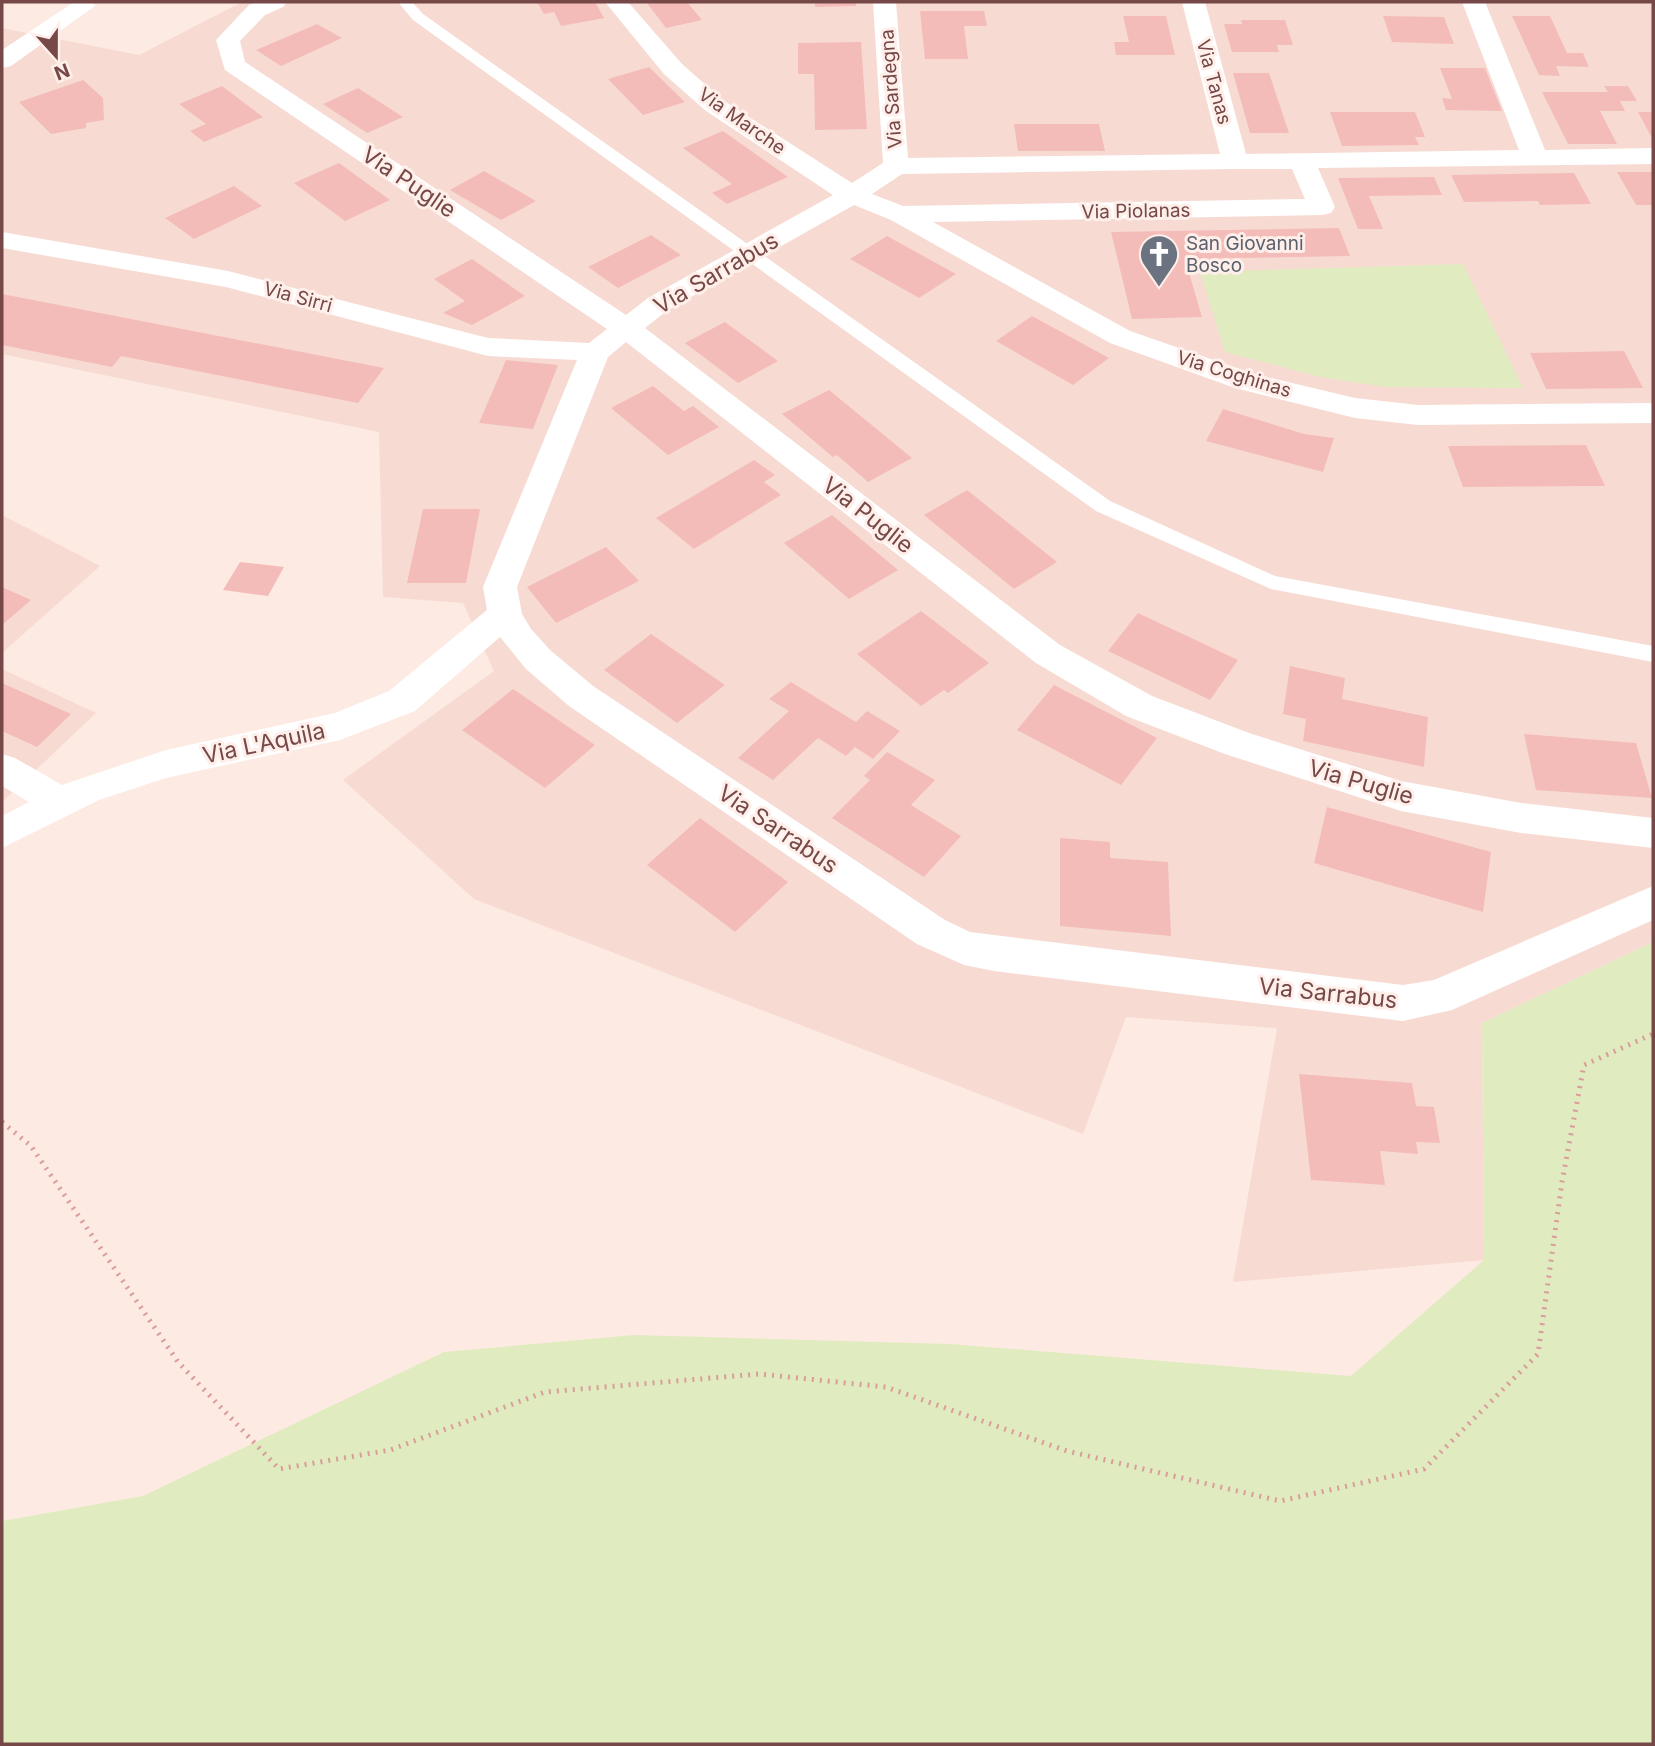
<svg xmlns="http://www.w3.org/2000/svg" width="1655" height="1746" viewBox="0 0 1655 1746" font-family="Inter,sans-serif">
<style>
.residential{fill:#f7dbd3}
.green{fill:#e1ebc0}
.building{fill:#f4bcb9}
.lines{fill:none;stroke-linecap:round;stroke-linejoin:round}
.path{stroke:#d99e9c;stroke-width:5;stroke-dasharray:2 6;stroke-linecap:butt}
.service{fill:#fff;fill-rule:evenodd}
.minor{fill:#fff;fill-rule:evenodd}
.labels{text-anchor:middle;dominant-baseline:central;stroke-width:6;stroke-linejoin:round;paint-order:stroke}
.far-street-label{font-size:19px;fill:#764847;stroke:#ffefea}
.far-worship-label{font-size:19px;fill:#5b616d;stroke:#ffefea;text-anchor:start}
.street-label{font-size:23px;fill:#764847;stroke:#ffefea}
</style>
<rect width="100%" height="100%" fill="#fdeae2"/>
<!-- residential -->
<g class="residential">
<polygon points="242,2 1653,2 1653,942 1482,1023 1484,1260 1233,1282 1277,1028 1126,1017 1083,1134 474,899 343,780 494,671 463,603 383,597 379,432 2,354 2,28 139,55"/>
<polygon points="2,515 100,566 2,653"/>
<polygon points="2,669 96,713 2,802"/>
</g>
<!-- green -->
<g class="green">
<polygon points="1463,264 1523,388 1386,387 1320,377 1225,352 1200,272"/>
<polygon points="1653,942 1653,1744 2,1744 2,1521 143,1496 444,1352 635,1335 950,1344 1351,1376 1484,1260 1482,1023"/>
</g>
<!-- building -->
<g class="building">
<polygon points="537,2 595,2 604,18 561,26 554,12 544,14"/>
<polygon points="646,2 687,2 702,20 666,28"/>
<polygon points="815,2 856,2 856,6 815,7"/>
<polygon points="920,11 984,11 987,26 964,26 968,59 925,59"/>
<polygon points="1123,16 1166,16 1175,55 1116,55 1114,42 1129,42"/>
<polygon points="1383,16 1444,17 1454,44 1392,42"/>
<polygon points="1512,16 1550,16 1567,53 1583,53 1589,67 1556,66 1560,76 1539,75"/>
<polygon points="1241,20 1285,20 1293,45 1277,45 1279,52 1232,52 1224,24 1242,24"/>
<polygon points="317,24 342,38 281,66 256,50"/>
<polygon points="861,42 867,129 815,130 814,74 798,74 798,43"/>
<polygon points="649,67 685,102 643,115 608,79"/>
<polygon points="1440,68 1485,68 1502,111 1446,110 1442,98 1452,99"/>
<polygon points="1233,73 1269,73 1289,133 1250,133"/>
<polygon points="83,80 103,98 104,120 86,123 86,128 51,134 19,102"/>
<polygon points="222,86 263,117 204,142 190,131 206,124 179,104"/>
<polygon points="1604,86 1628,86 1637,101 1620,101 1625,111 1600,111 1617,144 1568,144 1542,92 1608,92"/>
<polygon points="358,88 403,117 367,133 323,104"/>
<polygon points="1330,112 1415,112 1425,137 1415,137 1419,145 1342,146"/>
<polygon points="1638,112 1653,112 1653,140"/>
<polygon points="1014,124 1099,124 1105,151 1018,151"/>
<polygon points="723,131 788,177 727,204 712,193 732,184 683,148"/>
<polygon points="339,163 390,200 345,221 294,183"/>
<polygon points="484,171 536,201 501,220 450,190"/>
<polygon points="1617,172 1653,172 1653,205 1636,205"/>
<polygon points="1574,173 1591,204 1540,205 1538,201 1464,202 1451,175"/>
<polygon points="1434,177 1442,195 1369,196 1383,229 1358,229 1338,178"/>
<polygon points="234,186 262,206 194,239 165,218"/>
<polygon points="1339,228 1350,256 1185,259 1202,317 1132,319 1111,232"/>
<polygon points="651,235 681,255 618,288 588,267"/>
<polygon points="887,236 956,274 919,298 850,259"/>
<polygon points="472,259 525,296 472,325 443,313 465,301 434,279"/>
<polygon points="2,294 384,368 358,403 121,356 112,367 2,345"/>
<polygon points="1032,316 1109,358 1073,385 996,341"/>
<polygon points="725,322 778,361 738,383 685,343"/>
<polygon points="1624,351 1643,388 1546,389 1530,353"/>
<polygon points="506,360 558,365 533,429 479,423"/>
<polygon points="653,386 684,411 693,406 719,427 668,455 611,408"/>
<polygon points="829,390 912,458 868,482 837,455 833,457 782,414"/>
<polygon points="1223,409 1304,434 1334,438 1323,472 1206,441"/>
<polygon points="1586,445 1605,486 1463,487 1448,446"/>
<polygon points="754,460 775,475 764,482 781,495 694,549 656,518"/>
<polygon points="967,490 1057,562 1014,589 924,515"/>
<polygon points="423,509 480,509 466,583 407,583"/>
<polygon points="832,515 898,570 849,599 784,543"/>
<polygon points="606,547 639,581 556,623 527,587"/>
<polygon points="240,562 284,567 268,596 223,590"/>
<polygon points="2,587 31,600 2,625"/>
<polygon points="921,611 989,663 948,693 944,690 921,706 857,654"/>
<polygon points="1138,613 1238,660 1210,700 1108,651"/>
<polygon points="651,634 725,685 677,723 604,670"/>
<polygon points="1290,666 1345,678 1342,699 1428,717 1424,767 1303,741 1306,719 1283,714"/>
<polygon points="791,682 856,722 867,711 900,731 873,759 855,747 846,756 818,738 773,780 738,758 789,711 769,699"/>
<polygon points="2,683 71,714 37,747 2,731"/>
<polygon points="1054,685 1157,738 1121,785 1017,730"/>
<polygon points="513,689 595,745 545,788 462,730"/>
<polygon points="1524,734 1636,743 1652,798 1536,790"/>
<polygon points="887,752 935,780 911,805 961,836 924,877 832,818 870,780 864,776"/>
<polygon points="1327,807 1491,852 1483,912 1314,863"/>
<polygon points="700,818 788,882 735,932 647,865"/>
<polygon points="1060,838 1110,842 1110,858 1168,862 1171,936 1060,926"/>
<polygon points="1299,1074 1412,1083 1416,1106 1434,1107 1440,1143 1416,1142 1418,1154 1380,1151 1385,1185 1311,1180"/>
</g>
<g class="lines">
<!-- path -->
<polyline class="path" points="2,1122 31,1146 178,1362 279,1469 390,1450 545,1392 759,1374 886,1387 1067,1451 1280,1501 1424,1469 1538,1354 1562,1182 1584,1065 1653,1034"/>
<!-- service -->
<polygon class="service" points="398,2 412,2 423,14 1110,501 1275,576 1653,646 1653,662 1271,589 1096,511 413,20"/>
<!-- minor -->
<g class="minor">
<polygon points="74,2 92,2 95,6 11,66 2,68 2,50"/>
<path d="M256 2H287L283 7 265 15 240 41 245 62 626 315 648 298 833 195 706 111 664 74 605 2H628L682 64 724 101 852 183 883 163 873 2H896L908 158 1220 154 1182 2H1205L1246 154 1519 150 1462 2H1485L1545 150 1653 148V164L1318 168 1335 207 1331 213 1322 215 933 222 1130 331 1254 374 1355 398 1418 405 1653 403V423L1418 425 1355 418 1235 388 1110 343 891 220 854 205 668 310 645 328 1060 645 1152 696 1249 733 1401 781 1521 803 1653 818V848L1521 833 1401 811 1225 754 1126 716 1036 663 626 342 608 357 517 587 522 614 531 629 550 650 593 686 945 920 970 932 1403 985 1434 980 1653 886V920L1452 1010 1403 1021 994 971 964 965 917 944 569 706 526 669 500 637 415 711 340 740 166 778 99 800 2 848V816L29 802 2 786V754L15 758 62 785 166 750 335 713 389 691 487 610 483 587 577 360 488 356 226 287 2 248V232L228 271 488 338 589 343 607 329 225 70 216 40 249 5ZM1233 169H1292L1305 199 903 206 872 194 902 174Z"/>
</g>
</g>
<!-- icons -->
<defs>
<g id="church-pin" transform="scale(2.0125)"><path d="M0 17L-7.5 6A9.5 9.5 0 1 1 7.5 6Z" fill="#6b7280" stroke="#ffefea"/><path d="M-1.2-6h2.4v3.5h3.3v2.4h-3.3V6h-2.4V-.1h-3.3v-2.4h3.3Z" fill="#fff"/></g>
</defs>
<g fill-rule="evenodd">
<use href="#church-pin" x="1159" y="254"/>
</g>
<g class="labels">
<!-- far-street labels -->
<g class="far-street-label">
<text transform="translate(1214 82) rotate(75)">Via Tanas</text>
<text transform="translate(891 89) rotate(-94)">Via Sardegna</text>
<text transform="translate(742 121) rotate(35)">Via Marche</text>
<text transform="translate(1136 211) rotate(-1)">Via Piolanas</text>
<text transform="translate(298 297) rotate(15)">Via Sirri</text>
<text transform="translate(1234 374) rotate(17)">Via Coghinas</text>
</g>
<!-- far-worship labels -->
<g class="far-worship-label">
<text x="1186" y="243">San Giovanni<tspan x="1186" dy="22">Bosco</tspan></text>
</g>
<!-- street labels -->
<g class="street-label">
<text transform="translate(409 182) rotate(34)">Via Puglie</text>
<text transform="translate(716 273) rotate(-30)">Via Sarrabus</text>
<text transform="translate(868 515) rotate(38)">Via Puglie</text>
<text transform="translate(264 743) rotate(-12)">Via L'Aquila</text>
<text transform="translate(1361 782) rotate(16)">Via Puglie</text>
<text transform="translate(778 829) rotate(34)">Via Sarrabus</text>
<text transform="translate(1328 993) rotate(6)">Via Sarrabus</text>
</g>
</g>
<!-- border -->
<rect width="1655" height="1746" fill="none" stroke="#764847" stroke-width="7"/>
<!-- north arrow -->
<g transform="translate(56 56) rotate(159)" stroke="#ffefea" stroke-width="5" paint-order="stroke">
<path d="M0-5L12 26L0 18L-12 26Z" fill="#764847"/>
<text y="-10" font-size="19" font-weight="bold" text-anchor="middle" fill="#764847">N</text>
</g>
</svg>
